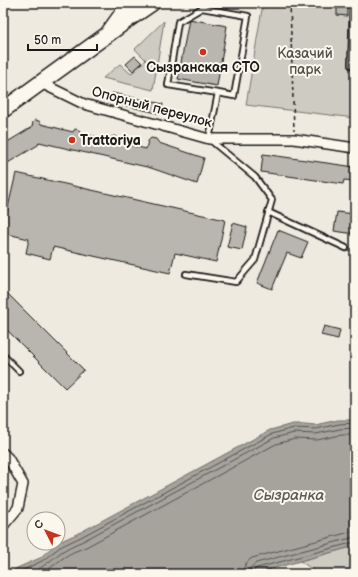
<svg xmlns="http://www.w3.org/2000/svg" width="358" height="577" viewBox="0 0 358 577" font-family="'Balsamiq Sans',sans-serif">
<style>
.green{fill:#ceccc2;stroke:#75746f}
.water{fill:#a6a39d;stroke:#6f6d69}
.lines{fill:none;stroke-linecap:round;stroke-linejoin:round}
.shore{stroke:#535250;stroke-width:1}
.building{fill:#b9b6af;stroke:#1c1c1c}
.service-casing{stroke:#1c1c1c;stroke-width:8}
.minor-casing{stroke:#1c1c1c;stroke-width:12}
.tertiary-casing{stroke:#1c1c1c;stroke-width:15}
.primary-casing{stroke:#1c1c1c;stroke-width:18}
.path{stroke:#1c1c1c;stroke-width:1.5;stroke-dasharray:4 3;stroke-linecap:butt}
.service{stroke:#fbf7ec;stroke-width:4.5}
.minor{stroke:#fbf7ec;stroke-width:9}
.tertiary{stroke:#fbf7ec;stroke-width:12}
.primary{stroke:#fbf7ec;stroke-width:15}
.poi-dot{fill:#c8321e;stroke:#fbf7ec;stroke-width:1.5}
.labels{text-anchor:middle;dominant-baseline:central;stroke-width:4;stroke-linejoin:round;paint-order:stroke}
.park-label{font-size:14px;fill:#51514e;stroke:#fbf7ec}
.poi-label{font-size:14px;font-weight:bold;fill:#1c1c1c;stroke:#fbf7ec}
.street-label{font-size:14px;fill:#1c1c1c;stroke:#fbf7ec}
.water-label{font-size:15px;font-style:italic;fill:#5a5956;stroke:#fbf7ec}
</style>
<rect width="100%" height="100%" fill="#eeeadf"/>
<filter id="ink" filterUnits="userSpaceOnUse"><feTurbulence type="fractalNoise" baseFrequency=".025" numOctaves="2"/><feDisplacementMap in="SourceGraphic" scale="8" xChannelSelector="R" yChannelSelector="G"/><feConvolveMatrix kernelMatrix="1 2 1 2 8 2 1 2 1" color-interpolation-filters="sRGB"/></filter>
<g filter="url(#ink)">
<!-- green -->
<g class="green">
<polygon points="263,3 355,3 355,118 246,105"/>
<polygon points="164,21 153,90 103,78 120,64 131,74 146,60 135,49"/>
<polygon points="355,546 355,574 319,574 300,561"/>
</g>
<!-- water -->
<polygon class="water" points="338,420 355,420 355,546 253,574 8,574 17,568 40,558 52,547 61,541 79,533 270,430 293,424 305,424 315,425"/>
<g class="lines">
<!-- shore -->
<g class="shore">
<polyline points="15,574 42,561 60,547 81,537 272,434 294,428 316,429 339,424 355,423"/>
<path d="M27 574C43 569 50 560 63 551 69 547 76 544 83 541L274 438 294 433 316 434 340 429 355 428"/>
<path d="M41 574C49 570 55 564 63 558 70 553 78 550 86 547L276 444 295 439 317 440 341 435H355"/>
<path d="M243 574C243 567 246 562 252 558L350 532 355 531"/>
<polyline points="249,574 250,568 256,563 355,537"/>
<polyline points="254,574 254,570 257,568 355,542"/>
</g>
</g>
<!-- building -->
<g class="building">
<polygon points="337,6 347,6 347,16 337,15"/>
<polygon points="189,19 227,26 217,86 178,79"/>
<polygon points="135,56 142,63 133,71 126,64"/>
<polygon points="112,93 163,104 161,114 110,102"/>
<polygon points="35,120 39,121 41,124 73,132 75,129 79,130 80,133 110,140 111,137 115,136 118,139 118,142 146,149 148,141 151,138 156,139 159,143 204,158 197,184 151,168 39,142 38,145 6,164 3,178 3,142 5,140 9,141 32,127 33,122"/>
<polygon points="263,154 355,167 355,181 344,180 343,184 261,172"/>
<polygon points="16,173 225,220 216,262 175,253 170,273 53,247 50,259 26,253 29,239 3,233 3,229"/>
<polygon points="337,212 355,214 355,234 334,231"/>
<polygon points="233,223 247,227 242,250 227,247"/>
<polygon points="278,230 308,242 301,258 287,253 272,289 257,283"/>
<polygon points="3,289 84,370 65,388 3,326"/>
<polygon points="324,326 340,330 338,339 321,335"/>
</g>
<g class="lines">
<!-- service casing -->
<g class="service-casing">
<g id="service">
<polyline points="353,3 351,65 355,65"/>
<polyline points="268,212 346,248"/>
<polyline points="186,274 236,282 255,260 272,200 255,177 209,139 218,93 234,96 248,16 202,8 178,22 168,85 218,93"/>
<polyline points="3,355 19,371"/>
</g>
</g>
<!-- minor casing -->
<g class="minor-casing">
<g id="minor">
<polyline points="41,83 84,104 209,139 294,139 355,148"/>
<polyline points="3,453 8,458 23,484 18,508 3,526"/>
</g>
</g>
<!-- tertiary casing -->
<g class="tertiary-casing">
<polyline id="tertiary" points="108,31 128,3"/>
</g>
<!-- primary casing -->
<g class="primary-casing">
<polyline id="primary" points="3,110 133,16 152,3"/>
</g>
<!-- path -->
<polyline class="path" points="290,3 294,131"/>
<!-- service -->
<use href="#service" class="service"/>
<!-- minor -->
<use href="#minor" class="minor"/>
<!-- tertiary -->
<use href="#tertiary" class="tertiary"/>
<!-- primary -->
<use href="#primary" class="primary"/>
</g>
</g>
<!-- markers -->
<g class="poi-dot">
<circle cx="203" cy="52" r="4"/>
<circle cx="72" cy="140" r="4"/>
</g>
<g class="labels">
<!-- park labels -->
<g class="park-label">
<text x="305" y="53">Казачий<tspan x="305" dy="16">парк</tspan></text>
</g>
<!-- poi labels -->
<g class="poi-label">
<text x="203" y="67">Сызранская СТО</text>
<text x="80" y="140" text-anchor="start">Trattoriya</text>
</g>
<!-- street labels -->
<g class="street-label">
<text transform="translate(152 107) rotate(15)">Опорный переулок</text>
</g>
<!-- water labels -->
<g class="water-label">
<text x="289" y="495">Сызранка</text>
</g>
</g>
<!-- margin -->
<rect width="358" height="577" fill="none" stroke="#fbf7ec" stroke-width="16"/>
<rect x="8" y="8" width="342" height="561" fill="none" stroke="#1c1c1c" stroke-width="1.5" filter="url(#ink)"/>
<!-- north arrow -->
<g transform="translate(46 531) rotate(312)"><circle r="19" fill="#fbf7ec" stroke="#a29f99"/>
<path d="M0-3L7 15L0 10L-7 15Z" fill="#c8321e"/>
<text y="-6" font-size="11" font-weight="bold" text-anchor="middle" fill="#1c1c1c">С</text>
</g>
<!-- scale -->
<path d="M28 44v6h69v-6" fill="none" stroke="#1c1c1c" stroke-width="2"/>
<text x="34" y="44" font-size="12" fill="#1c1c1c" stroke="#fbf7ec" stroke-width="3" paint-order="stroke">50 m</text>
</svg>
